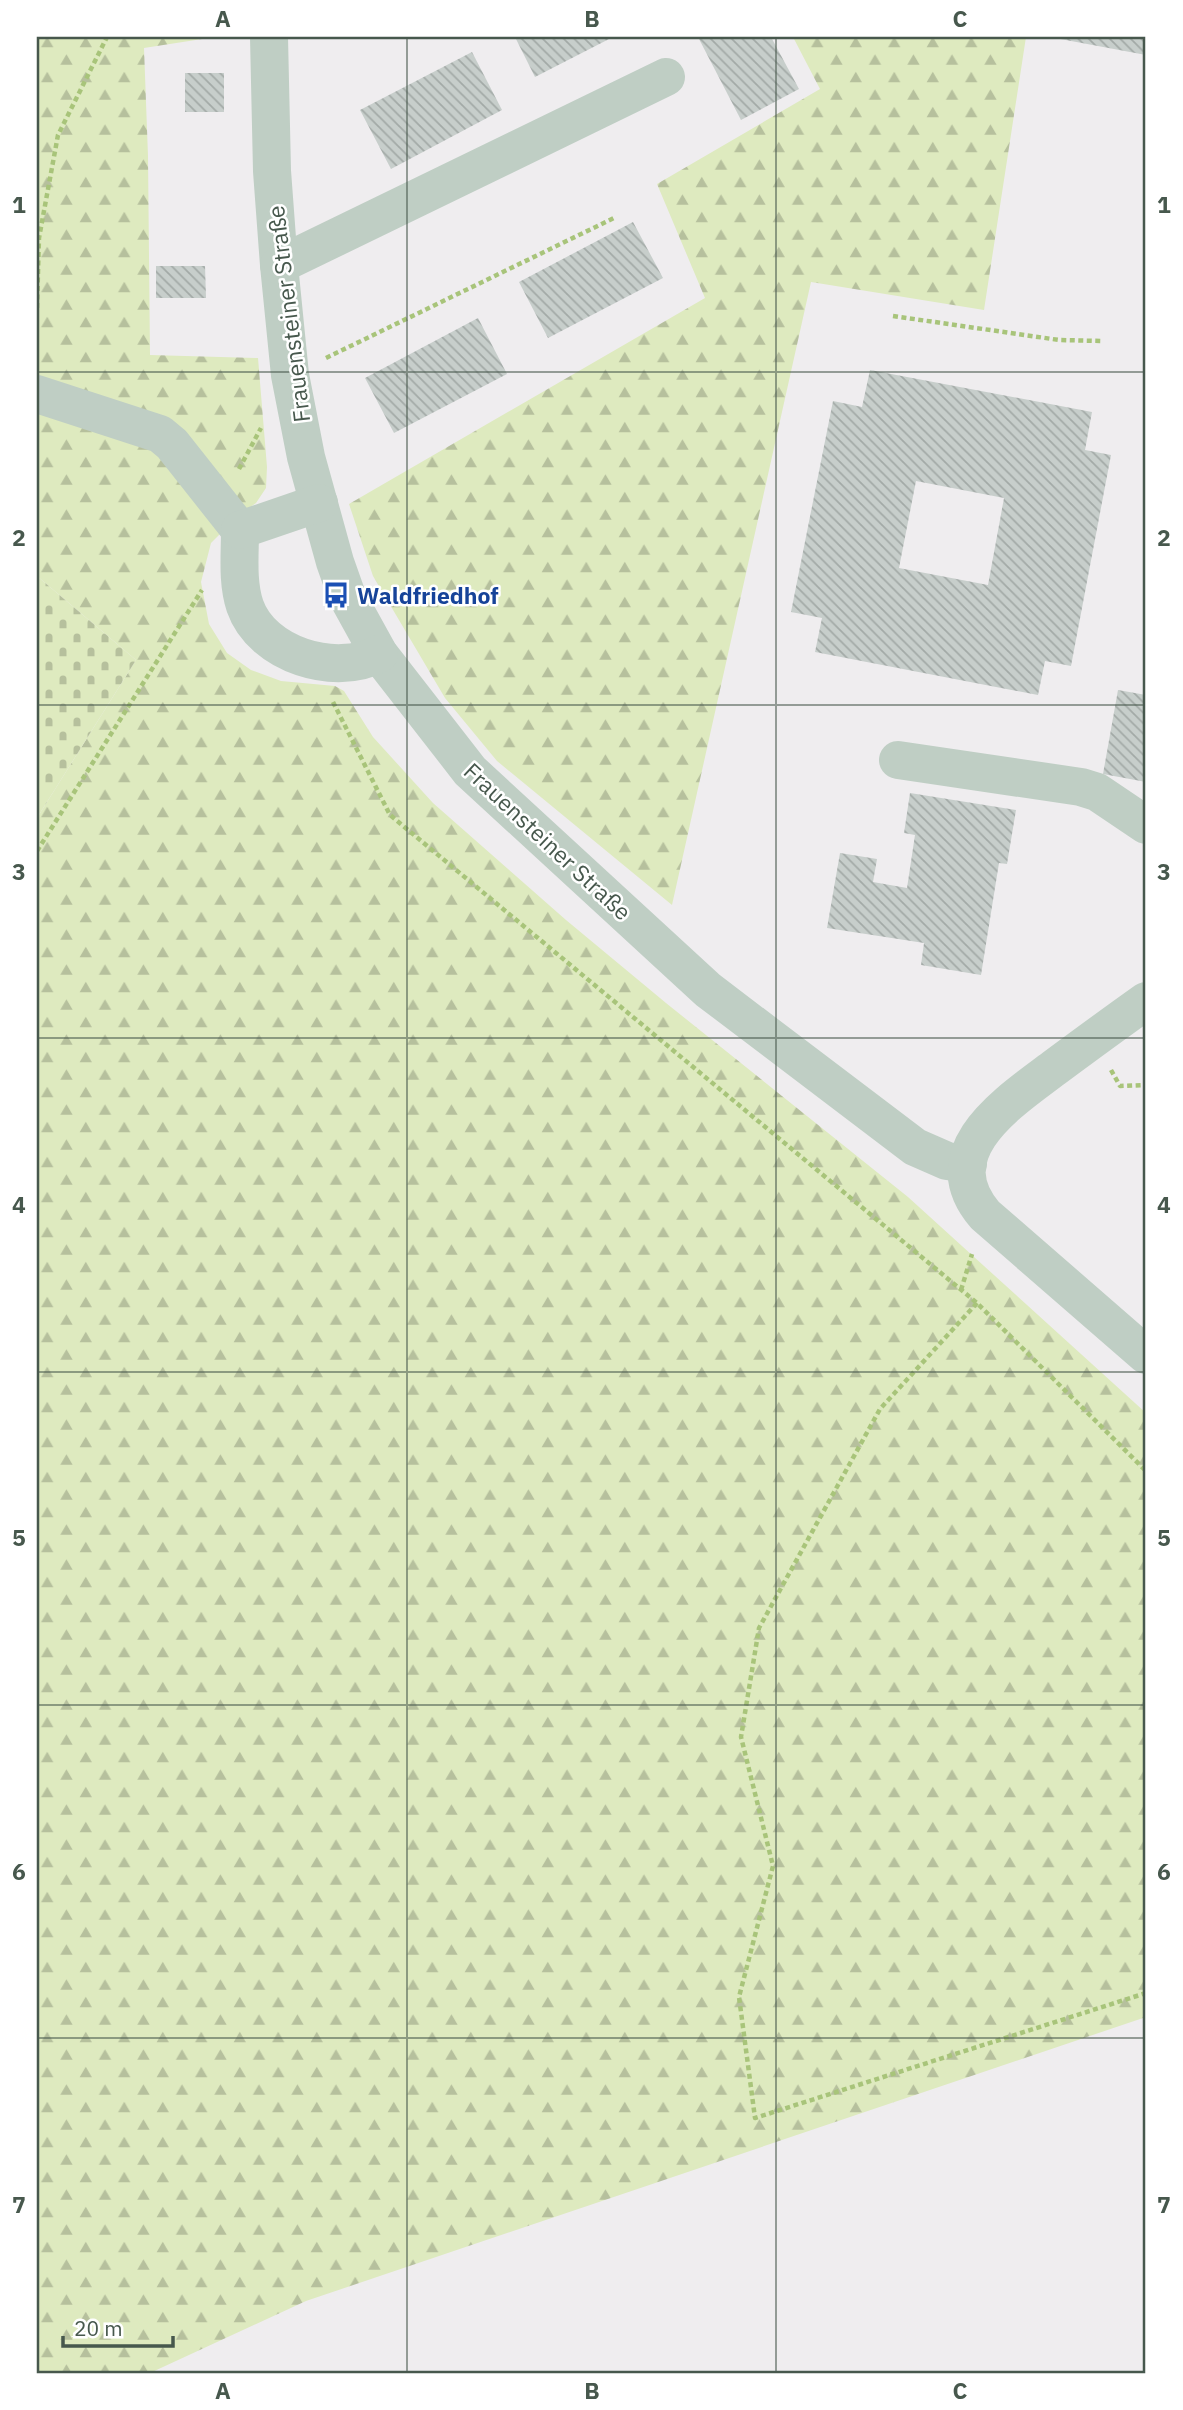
<svg xmlns="http://www.w3.org/2000/svg" width="1183" height="2410" viewBox="0 0 1183 2410" font-family="'IBM Plex Sans',sans-serif">
<style>
.forest{fill:url(#forest-firs)}
.cemetery{fill:url(#cemetery-stones)}
.building{fill:url(#building-back-hatch);fill-rule:evenodd}
.lines{fill:none;stroke-linecap:round;stroke-linejoin:round}
.path{stroke:#a8c47a;stroke-width:4.5;stroke-dasharray:5 3.5;stroke-linecap:butt}
.minor{stroke:#bfcec4;stroke-width:38}
.grid{fill:none;stroke:#47584d;stroke-width:2;stroke-opacity:0.55}
.labels{text-anchor:middle;dominant-baseline:central;stroke-width:5;stroke-linejoin:round;paint-order:stroke}
.street-label{font-size:23px;fill:#47584d;stroke:#fff}
.transit-label{font-size:23px;font-weight:bold;fill:#164399;stroke:#fff;text-anchor:start}
.neatline{fill:none;stroke:#47584d;stroke-width:2.5}
.grid-label{font-size:23px;text-anchor:middle;font-weight:bold;fill:#47584d}
</style>
<defs>
<pattern id="forest-firs" width="22" height="20" patternUnits="userSpaceOnUse" patternTransform="scale(1.75)"><rect width="22" height="20" fill="#deeabf"/><path d="M5 1l3.5 6h-7zM16 11l3.5 6h-7z" fill="#b6c09d"/></pattern>
<pattern id="cemetery-stones" width="16" height="16" patternUnits="userSpaceOnUse" patternTransform="scale(1.75)"><rect width="16" height="16" fill="#deeabf"/><path d="M2 7V4a2 2 0 0 1 4 0v3zM10 15v-3a2 2 0 0 1 4 0v3z" fill="#b6c09d"/></pattern>
<pattern id="building-back-hatch" width="6" height="6" patternUnits="userSpaceOnUse" patternTransform="scale(1.75)"><rect width="6" height="6" fill="#c7cecb"/><path d="M-1 5l2 2M0 0l6 6M5-1l2 2" fill="none" stroke="#a3aaa7"/></pattern>
</defs>
<rect width="100%" height="100%" fill="#efedef"/>
<!-- forest -->
<g class="forest">
<polygon points="37,37 215,37 144,48 148,156 150,355 258,358 267,467 266,488 256,503 239,515 211,543 201,582 209,624 227,653 251,670 281,681 335,686 344,691 373,737 433,803 566,920 666,1003 908,1197 1146,1413 1146,2017 306,2301 150,2373 37,2373 37,818 136,660 37,576"/>
<polygon points="793,37 1026,37 984,310 811,282 672,905 497,761 445,698 373,576 349,504 705,298 657,184 820,89"/>
</g>
<!-- cemetery -->
<polygon class="cemetery" points="37,576 136,660 37,818"/>
<!-- building -->
<g class="building">
<polygon points="515,37 613,37 535,77"/>
<polygon points="698,37 771,37 799,89 741,120"/>
<polygon points="1056,37 1146,37 1146,55 1055,38"/>
<polygon points="472,52 502,110 391,169 360,110"/>
<rect x="185" y="73" width="39" height="39"/>
<polygon points="633,222 663,278 548,338 519,282"/>
<polygon points="156,266 205,266 206,298 156,298"/>
<polygon points="478,318 507,374 394,433 365,378"/>
<path d="M870 370 1092 412 1085 450 1111 455 1071 666 1045 661 1038 695 815 652 822 618 791 612 833 401 862 407ZM916 481 1004 498 988 585 899 568Z"/>
<polygon points="1118,690 1146,695 1146,782 1103,774"/>
<polygon points="910,793 1016,810 1007,864 999,863 981,975 921,965 924,943 827,928 840,853 877,859 873,882 907,888 915,835 904,833"/>
</g>
<g class="lines">
<!-- path -->
<g class="path">
<polyline points="37,308 39,238 58,135 107,37"/>
<polyline points="893,316 1059,340 1103,341"/>
<polyline points="326,358 616,217"/>
<polyline points="239,469 261,428"/>
<polyline points="333,702 390,815 977,1303 1146,1471"/>
<polyline points="37,851 202,590"/>
<polyline points="1111,1070 1120,1086 1146,1085"/>
<polyline points="961,1290 972,1254"/>
<polyline points="977,1303 880,1409 759,1628 741,1737 773,1866 739,1997 755,2118 1146,1993"/>
</g>
<!-- minor -->
<g class="minor">
<polyline points="269,37 272,171 279,265 290,375 306,457 335,562 347,596 379,654 470,771 708,990 915,1147 947,1161 968,1164"/>
<polyline points="279,265 666,77"/>
<polyline points="37,394 160,434 172,444 240,530"/>
<path d="M240 530C240 555 237 582 245 606 262 655 335 677 379 654"/>
<polyline points="240,530 319,503"/>
<polyline points="898,760 1081,787 1097,792 1146,825"/>
<path d="M1146 1001C1115 1023 1085 1045 1054 1068 1009 1102 931 1152 985 1215L1146 1355"/>
</g>
</g>
<!-- grid -->
<path class="grid" d="M407 37V2373M776 37V2373M37 372H1146M37 705H1146M37 1038H1146M37 1372H1146M37 1705H1146M37 2038H1146"/>
<!-- icons -->
<defs>
<g id="bus-bare" transform="scale(2.1)"><path d="M-5-6H5V4H4V6H2V4H-2V6H-4V4H-5ZM-3.5-4V0h7V-4ZM-3.5 1.2v1.5H-2V1.2ZM2 1.2v1.5H3.5V1.2Z" fill="#1a4fb4" stroke="#fff" stroke-width="2.5" paint-order="stroke"/></g>
</defs>
<g fill-rule="evenodd">
<use href="#bus-bare" x="336" y="595"/>
</g>
<g class="labels">
<!-- street labels -->
<g class="street-label">
<text transform="translate(288 314) rotate(-97)">Frauensteiner Straße</text>
<text transform="translate(548 841) rotate(43)">Frauensteiner Straße</text>
</g>
<!-- transit labels -->
<g class="transit-label">
<text x="357" y="595">Waldfriedhof</text>
</g>
</g>
<!-- border -->
<rect width="1183" height="2410" fill="none" stroke="#ffffff" stroke-width="77"/>
<!-- scale -->
<path d="M63 2336v10h110v-10" fill="none" stroke="#47584d" stroke-width="3.5"/>
<text x="74" y="2336" font-size="21" fill="#47584d" stroke="#ffffff" stroke-width="5" paint-order="stroke">20 m</text>
<rect x="38" y="38" width="1106" height="2334" class="neatline"/>
<g class="grid-label">
<text x="223" y="27">A</text>
<text x="592" y="27">B</text>
<text x="960" y="27">C</text>
<text x="19" y="213">1</text>
<text x="1164" y="213">1</text>
<text x="19" y="546">2</text>
<text x="1164" y="546">2</text>
<text x="19" y="880">3</text>
<text x="1164" y="880">3</text>
<text x="19" y="1213">4</text>
<text x="1164" y="1213">4</text>
<text x="19" y="1546">5</text>
<text x="1164" y="1546">5</text>
<text x="19" y="1880">6</text>
<text x="1164" y="1880">6</text>
<text x="19" y="2213">7</text>
<text x="1164" y="2213">7</text>
<text x="223" y="2399">A</text>
<text x="592" y="2399">B</text>
<text x="960" y="2399">C</text>
</g>
</svg>
